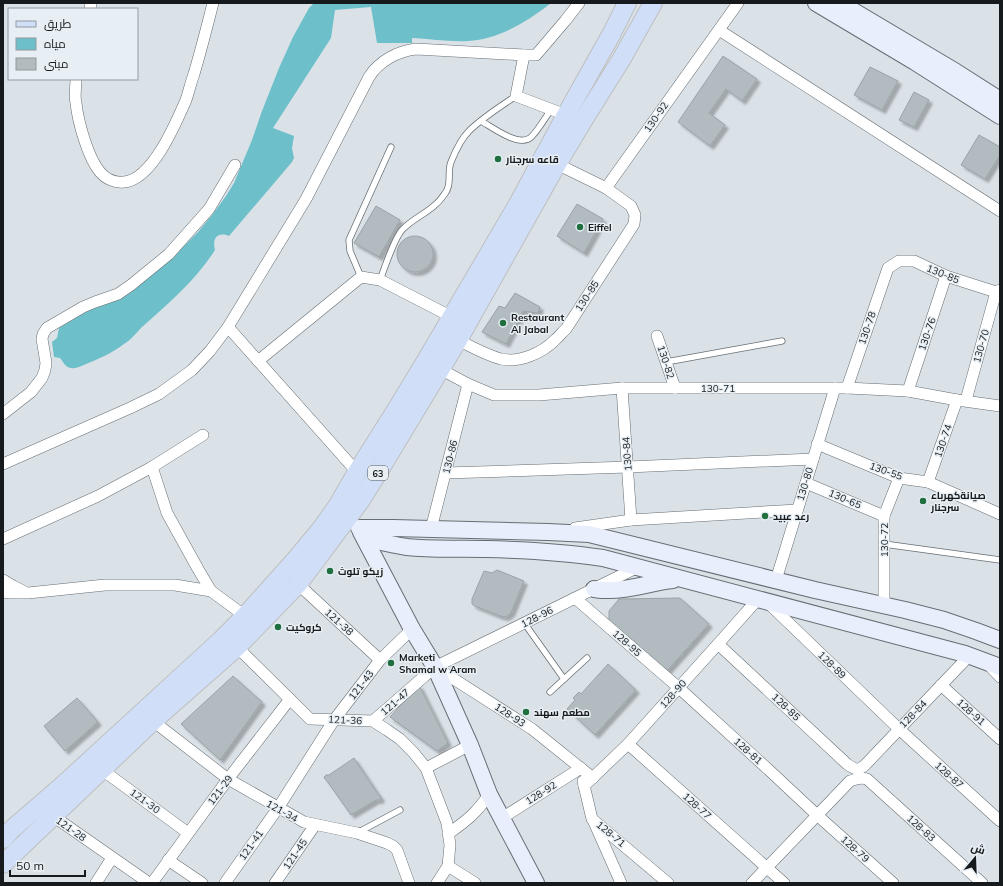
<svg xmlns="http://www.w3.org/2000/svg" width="1003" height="886" viewBox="0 0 1003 886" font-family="Mulish,Cairo,sans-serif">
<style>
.water{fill:#6dbfca}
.building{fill:#b2bcc0;stroke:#99a2a6;filter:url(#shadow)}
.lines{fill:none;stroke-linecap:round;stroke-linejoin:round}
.lane-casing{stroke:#676e73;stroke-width:7}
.street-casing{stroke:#676e73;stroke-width:12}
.secondary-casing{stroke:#676e73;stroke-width:18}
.primary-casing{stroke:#bebfbf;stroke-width:20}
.lane{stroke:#fff;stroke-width:5.5}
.street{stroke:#fff;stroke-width:11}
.secondary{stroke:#e8eefb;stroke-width:16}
.primary{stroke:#d0def7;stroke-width:18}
.poi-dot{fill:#1f6f3f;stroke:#e7eff5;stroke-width:1.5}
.labels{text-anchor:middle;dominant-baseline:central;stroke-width:3;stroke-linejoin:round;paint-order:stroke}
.shield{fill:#e7eff5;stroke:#555a5d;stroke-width:1}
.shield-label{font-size:9px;font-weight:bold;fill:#171a1c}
.street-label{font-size:10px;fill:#171a1c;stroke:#e7eff5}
.poi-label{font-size:10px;font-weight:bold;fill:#171a1c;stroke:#e7eff5;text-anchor:start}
</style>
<defs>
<filter id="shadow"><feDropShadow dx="3.5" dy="3.5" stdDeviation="1" flood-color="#0004"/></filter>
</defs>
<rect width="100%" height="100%" fill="#dae2e8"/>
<!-- water -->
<path class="water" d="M314 3H551C527 22 499 39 468 41 450 42 431 39 412 38V43H377L371 7 335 10 331 38 273 128 294 136 292 148 294 158 292 162 229 236C217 231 212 239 215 250 196 280 168 304 142 327 136 333 131 340 124 344 112 353 99 359 86 364 81 366 76 369 71 368 65 367 64 363 60 358L54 357 52 342 57 338 59 328 172 258 198 232 212 215 226 196 234 183 252 140 262 111 279 68 293 37 309 8Z"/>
<!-- building -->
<g class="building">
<polygon points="723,56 757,79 742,101 726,89 709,113 725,125 710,146 678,122"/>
<polygon points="870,67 898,81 882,110 854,95"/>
<polygon points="914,92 929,100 914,127 899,120"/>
<polygon points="979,135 1000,147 1000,155 985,179 961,165"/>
<polygon points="577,204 603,219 584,253 557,236"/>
<polygon points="376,206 400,220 379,257 354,243"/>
<circle cx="415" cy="254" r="18"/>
<polygon points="515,293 540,307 538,313 523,311 506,344 482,332 499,306 505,308"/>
<polygon points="497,570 524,581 511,613 506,617 500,616 475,606 472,604 472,599 484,571 492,573"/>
<polygon points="680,598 709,624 666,672 609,624 609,611 619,599"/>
<polygon points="608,664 636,690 595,735 567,709 575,700 573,698 579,692 581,694"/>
<polygon points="233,676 262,702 220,760 181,724"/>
<polygon points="419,685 448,743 437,751 390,717"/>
<polygon points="77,698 98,722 65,751 44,726"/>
<polygon points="354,758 378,794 381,797 380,800 376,800 351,815 327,781 325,779 324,777 326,775 329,775"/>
</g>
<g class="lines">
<!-- lane casing -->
<g class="lane-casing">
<g id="lane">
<path d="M481 121C492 127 518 147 530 138 536 134 546 116 551 110"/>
<polyline points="361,277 350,251 349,240 391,147"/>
<path d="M380 280C385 267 394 239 402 230 412 219 426 214 436 204 440 201 443 196 446 192 452 183 447 172 451 162 455 152 461 139 469 131 482 118 501 106 516 96"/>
<polyline points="666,362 782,341"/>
<polyline points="884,544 1000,560"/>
<polyline points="525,624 564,679"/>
<polyline points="550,692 587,658"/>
<polyline points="357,833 400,810"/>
</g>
</g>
<!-- street casing -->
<g class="street-casing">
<g id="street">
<polyline points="90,9 91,3"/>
<polyline points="719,30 1000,211"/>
<polyline points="524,55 536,55 565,21 579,3"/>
<path d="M76 79C76 87 74 96 76 103 78 122 88 158 100 172 106 179 115 183 124 182 152 180 176 123 186 100 189 91 191 82 194 74 201 50 207 27 213 3"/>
<polyline points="606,188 738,3"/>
<polyline points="228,327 357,472"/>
<polyline points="657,336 675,388"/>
<path d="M458 340C472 347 486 355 501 359 520 363 542 353 555 340 559 337 562 332 566 329L634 224 635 215 631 206 606 188 557 164"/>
<polyline points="258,361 361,277 380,280 452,317"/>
<polyline points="440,369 468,384 494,395 539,395 622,388 847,388 908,391 957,400 1000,406"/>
<polyline points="622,388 631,520"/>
<polyline points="847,388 888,268 899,261 914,261 946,276 996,292 1000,290"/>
<polyline points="908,391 946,276"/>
<polyline points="966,400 996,292"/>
<polyline points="3,414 31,392 42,378 45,370 46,363 42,339 43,334 47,328 83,307 95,302 118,294 131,285 169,254 209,209 235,165"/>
<polyline points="817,444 899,478 928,482 1000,514"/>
<path d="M3 464 130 408 159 394 192 370 210 351 228 327 306 199 369 77C379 61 398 51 416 49L524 55 516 96 566 115"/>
<polyline points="152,467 167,513 198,569 211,591"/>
<polyline points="446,473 628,467 813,459"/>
<polyline points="928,482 957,400"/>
<polyline points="806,483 884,516"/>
<polyline points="575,528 631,520 797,510"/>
<polyline points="431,529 468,384"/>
<polyline points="3,539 98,496 152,467 203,435"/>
<polyline points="3,580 13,586 23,591"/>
<polyline points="776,580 835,388"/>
<polyline points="298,584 380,660"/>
<polyline points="3,592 10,593 28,593 105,585 175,585 211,591 245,616"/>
<polyline points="575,598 679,688 770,771 817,815 893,883"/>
<polyline points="767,602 899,729 1000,821"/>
<polyline points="884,605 884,516 899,478"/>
<polyline points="233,643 310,719 373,721 387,730 400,739 413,752 426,768 447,823 450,845 448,866 437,883"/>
<path d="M718 644 847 764C855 770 859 771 866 764L969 656"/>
<polyline points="987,663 1000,677"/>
<polyline points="435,667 532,729 593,778"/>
<polyline points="941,685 1000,739"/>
<polyline points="153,721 228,779 304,822 357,833 387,843 393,846 397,850 409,883"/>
<polyline points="373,721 435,667 638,567"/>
<polyline points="628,744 784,883"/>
<polyline points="426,768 470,745"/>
<polyline points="101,769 188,833"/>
<polyline points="583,781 592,819 668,883"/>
<polyline points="584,786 628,744 718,644 758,599"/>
<polyline points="53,816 149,883"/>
<polyline points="502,818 581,768"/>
<polyline points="594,822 621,883"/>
<path d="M448 834C466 821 477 813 489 794"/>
<polyline points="168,860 202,883"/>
<polyline points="448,866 475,883"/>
<polyline points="96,883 112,858"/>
<polyline points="152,883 228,779 290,699"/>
<polyline points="225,883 278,808 334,720 380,660 412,629"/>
<polyline points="275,883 315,825"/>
<path d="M752 883 850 781C857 779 860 777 867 779L982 883"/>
</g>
</g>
<!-- secondary casing -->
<g class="secondary-casing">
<g id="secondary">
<polyline points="816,3 915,62 1000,116"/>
<polyline points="840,3 956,72 1000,100"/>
<polyline points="359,528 393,528 548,532 589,534 815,590 905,610 944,620 976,631 1000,640"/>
<polyline points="361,532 412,629 435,667 470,745 489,794 536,883"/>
<path d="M365 539C379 541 393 545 407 547 433 550 460 548 487 549 526 550 564 552 603 558L965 654 1000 667"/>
<path d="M594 589C598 590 602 590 607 590 629 591 651 582 673 580"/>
</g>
</g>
<!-- primary casing -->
<g class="primary-casing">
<g id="primary">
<polyline points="3,839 11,830 63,785 220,641 245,616 297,558 321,529 338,505 357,472 396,410 427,359 518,204 566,115 612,33 627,3"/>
<polyline points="3,864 153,721 237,647 298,584 361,500 379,471 458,340 557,164 581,124 621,60 653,3"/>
</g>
</g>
<!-- lane -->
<use href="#lane" class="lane"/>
<!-- street -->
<use href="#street" class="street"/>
<!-- secondary -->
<use href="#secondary" class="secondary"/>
<!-- primary -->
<use href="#primary" class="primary"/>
</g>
<!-- markers -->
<g class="poi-dot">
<circle cx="498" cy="159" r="4"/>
<circle cx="580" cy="227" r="4"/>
<circle cx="503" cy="323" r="4"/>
<circle cx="923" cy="501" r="4"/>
<circle cx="765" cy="516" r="4"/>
<circle cx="330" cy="571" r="4"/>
<circle cx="278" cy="627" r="4"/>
<circle cx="391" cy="663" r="4"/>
<circle cx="526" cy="712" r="4"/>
</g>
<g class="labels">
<!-- shield labels -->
<rect class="shield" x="368" y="466" width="20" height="14" rx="3"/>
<g class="shield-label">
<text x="378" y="473">63</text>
</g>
<!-- street labels -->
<g class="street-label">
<text transform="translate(656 117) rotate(-55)">130-92</text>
<text transform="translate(943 274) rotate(22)">130-85</text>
<text transform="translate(587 296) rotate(-57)">130-85</text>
<text transform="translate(867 328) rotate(-71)">130-78</text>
<text transform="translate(927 334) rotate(-71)">130-76</text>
<text transform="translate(981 346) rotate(-74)">130-70</text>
<text transform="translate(666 362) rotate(72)">130-82</text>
<text x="718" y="388">130-71</text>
<text transform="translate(943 441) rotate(-71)">130-74</text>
<text transform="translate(627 454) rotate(-94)">130-84</text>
<text transform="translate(450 457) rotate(-76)">130-86</text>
<text transform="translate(886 471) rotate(20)">130-55</text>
<text transform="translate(805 484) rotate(-73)">130-80</text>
<text transform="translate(845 499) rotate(23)">130-65</text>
<text transform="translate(884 540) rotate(-90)">130-72</text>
<text transform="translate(537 617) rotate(-27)">128-96</text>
<text transform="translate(339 622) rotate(42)">121-38</text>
<text transform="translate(627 643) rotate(41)">128-95</text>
<text transform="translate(832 665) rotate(44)">128-89</text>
<text transform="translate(361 685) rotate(-53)">121-43</text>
<text transform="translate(673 694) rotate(-48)">128-90</text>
<text transform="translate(395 702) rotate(-41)">121-47</text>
<text transform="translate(786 707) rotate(43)">128-85</text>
<text transform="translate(971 712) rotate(42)">128-91</text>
<text transform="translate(913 714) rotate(-46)">128-84</text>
<text transform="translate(510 715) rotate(33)">128-93</text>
<text transform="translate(345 720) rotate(3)">121-36</text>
<text transform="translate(748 751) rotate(42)">128-81</text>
<text transform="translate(949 775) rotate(42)">128-87</text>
<text transform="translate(220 790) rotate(-53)">121-29</text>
<text transform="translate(541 793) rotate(-32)">128-92</text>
<text transform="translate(145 801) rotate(36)">121-30</text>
<text transform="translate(697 806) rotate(42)">128-77</text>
<text transform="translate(282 811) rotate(29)">121-34</text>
<text transform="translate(921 828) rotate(42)">128-83</text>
<text transform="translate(71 829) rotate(35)">121-28</text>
<text transform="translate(611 834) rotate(40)">128-71</text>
<text transform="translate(251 845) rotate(-55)">121-41</text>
<text transform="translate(855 849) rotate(42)">128-79</text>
<text transform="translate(295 854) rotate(-56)">121-45</text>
</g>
<!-- poi labels -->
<g class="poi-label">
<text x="506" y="159">قاعه سرجنار</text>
<text x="588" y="227">Eiffel</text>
<text x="511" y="317">Restaurant<tspan x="511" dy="12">Al Jabal</tspan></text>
<text x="931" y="495">صيانةكهرباء<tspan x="931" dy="12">سرجنار</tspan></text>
<text x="773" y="516">رعد عبيد</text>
<text x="338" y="571">زيكو تلوث</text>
<text x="286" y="627">كروكيت</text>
<text x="399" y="657">Marketi<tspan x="399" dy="12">Shamal w Aram</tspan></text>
<text x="534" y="712">مطعم سهند</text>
</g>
</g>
<!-- border -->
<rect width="1003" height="886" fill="none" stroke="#171a1c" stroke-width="8"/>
<!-- legend -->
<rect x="8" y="8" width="130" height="72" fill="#e7eff5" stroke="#949a9e"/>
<rect x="16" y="21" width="20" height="6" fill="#d0def7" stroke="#949a9e"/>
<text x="44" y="28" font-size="12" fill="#171a1c">طريق</text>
<rect x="16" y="38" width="20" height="12" fill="#6dbfca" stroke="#949a9e"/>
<text x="44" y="48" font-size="12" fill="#171a1c">مياه</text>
<rect x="16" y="58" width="20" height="12" fill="#b2bcc0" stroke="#949a9e"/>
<text x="44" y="68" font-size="12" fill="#171a1c">مبنى</text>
<!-- north arrow -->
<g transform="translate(975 858) rotate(19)" stroke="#e7eff5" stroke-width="3" paint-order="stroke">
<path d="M0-3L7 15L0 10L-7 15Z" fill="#171a1c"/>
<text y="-6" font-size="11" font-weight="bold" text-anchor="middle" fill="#171a1c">ش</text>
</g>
<!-- scale -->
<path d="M10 870v6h75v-6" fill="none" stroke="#171a1c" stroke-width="2"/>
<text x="16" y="870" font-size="12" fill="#171a1c" stroke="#e7eff5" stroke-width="3" paint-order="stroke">50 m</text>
</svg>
